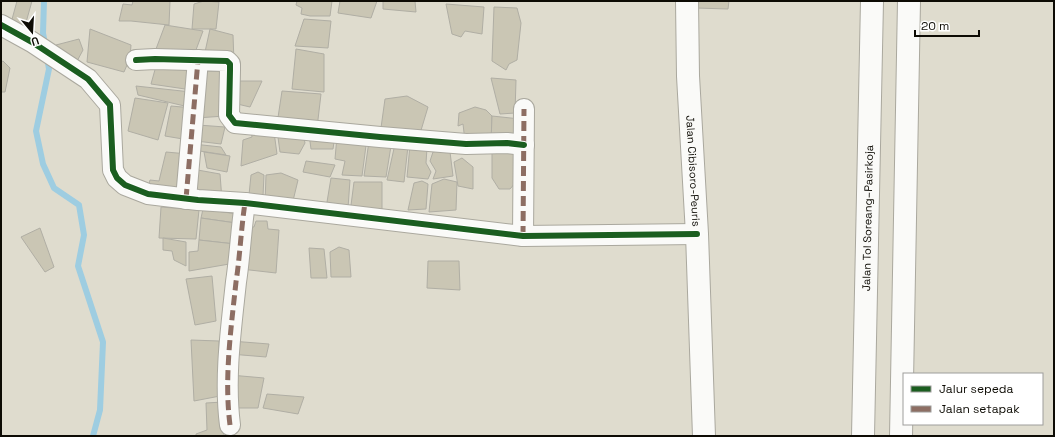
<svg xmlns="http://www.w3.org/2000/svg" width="1055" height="437" viewBox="0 0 1055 437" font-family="'Space Grotesk',sans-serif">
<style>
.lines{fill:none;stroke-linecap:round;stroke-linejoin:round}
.stream{stroke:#9ecde1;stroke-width:6}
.building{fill:#cac6b4;stroke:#b0aea4}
.street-casing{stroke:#aaa89e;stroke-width:22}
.secondary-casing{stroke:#aaa89e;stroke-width:24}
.highway-casing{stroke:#aaa89e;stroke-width:24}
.street{stroke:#fafaf8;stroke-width:20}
.secondary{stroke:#fafaf8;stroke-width:22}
.highway{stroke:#fafaf8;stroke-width:22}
.quiet{stroke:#8d6e63;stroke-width:5;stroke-dasharray:10 5;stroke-linecap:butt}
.cycleway-casing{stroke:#fff;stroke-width:8}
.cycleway{stroke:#1b5e20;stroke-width:6}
.labels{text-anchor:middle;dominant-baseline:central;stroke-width:4;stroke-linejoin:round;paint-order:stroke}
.street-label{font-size:11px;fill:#0d0b04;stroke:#fff}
</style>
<rect width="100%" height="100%" fill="#dfdcce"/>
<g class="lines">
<!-- stream -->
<g class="stream">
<polyline points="44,1 43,33 45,44"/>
<polyline points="47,57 49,69 36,131 43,164 54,188 79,205 84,235 78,266 103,342 100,410 93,436"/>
</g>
</g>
<!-- building -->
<g class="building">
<polygon points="17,1 32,1 25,26 11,23"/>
<polygon points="133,1 170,1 169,25 131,21 119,21 123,4 132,5"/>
<polygon points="204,1 219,2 216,29 192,29 194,4"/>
<polygon points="297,1 332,1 330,16 310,16 301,14 302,8 296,5"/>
<polygon points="340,1 377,1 371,18 338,13"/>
<polygon points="383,1 415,1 416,12 383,9"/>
<polygon points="695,1 729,1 728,9 696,8"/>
<polygon points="446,4 484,7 482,34 465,31 461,37 452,34"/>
<polygon points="494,7 517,8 521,23 517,60 509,64 506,70 492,61"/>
<polygon points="304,19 331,21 328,48 295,46"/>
<polygon points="165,25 203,31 193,58 153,57"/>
<polygon points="90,29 131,45 130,58 124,72 87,62"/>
<polygon points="210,29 233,35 234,62 205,52"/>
<polygon points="79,39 83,50 76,63 60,59 56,45"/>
<polygon points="296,49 324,54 324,92 292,89"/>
<polygon points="3,61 10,68 5,92 1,92 1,62"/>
<polygon points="156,66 193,71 192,90 151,84"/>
<polygon points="201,71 226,71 225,116 196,118"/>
<polygon points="491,78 516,80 515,113 500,114"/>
<polygon points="233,81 262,81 250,107 233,103"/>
<polygon points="136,86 191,92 193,108 138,95"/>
<polygon points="282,91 321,94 317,128 277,124"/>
<polygon points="407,96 428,107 419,137 380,135 385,99"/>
<polygon points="135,98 168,103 158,140 128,131"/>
<polygon points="171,106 193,108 189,140 165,136"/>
<polygon points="475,107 486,110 492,116 491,143 465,141 463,124 458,126 459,113"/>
<polygon points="492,116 520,119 520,136 491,143"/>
<polygon points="198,125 225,127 221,144 196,141"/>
<polygon points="251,129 274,132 277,154 241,166 243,140 252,137"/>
<polygon points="277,130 303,134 305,143 299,154 280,152"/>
<polygon points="309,134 334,142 333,149 311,149"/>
<polygon points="337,136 367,138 362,176 342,175 345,161 335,159"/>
<polygon points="369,141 391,146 386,177 364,176"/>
<polygon points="193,144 221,147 226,155 193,150"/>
<polygon points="395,144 408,146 404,182 387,180"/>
<polygon points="506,144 515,154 517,181 510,189 499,189 492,178 492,151"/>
<polygon points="410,145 427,148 426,163 431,172 428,179 407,177"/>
<polygon points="442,150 450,152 453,176 433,179 436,171 430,161 433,152"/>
<polygon points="166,152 188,154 183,196 147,192 150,180 159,181"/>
<polygon points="204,152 230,156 227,172 207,168"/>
<polygon points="462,158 473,167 473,189 458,186 454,162"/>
<polygon points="306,161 335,165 330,177 303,172"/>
<polygon points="192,169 220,174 222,200 189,197"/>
<polygon points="258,172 264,175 263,196 249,195 251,175"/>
<polygon points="281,173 298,180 292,205 265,203 266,175"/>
<polygon points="331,178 350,180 348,208 327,202"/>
<polygon points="444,179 457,182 456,210 429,212 432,184"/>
<polygon points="422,181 428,184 426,209 408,210 414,183"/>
<polygon points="354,182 382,182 382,216 350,213"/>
<polygon points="161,207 199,210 196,239 159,238"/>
<polygon points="203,209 237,214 236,223 201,218"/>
<polygon points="201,218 236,223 235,244 199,240"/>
<polygon points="256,221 267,221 268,229 279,230 276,273 241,269 242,226 254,227"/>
<polygon points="40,228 54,267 45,272 21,237"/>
<polygon points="163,238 186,242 186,266 174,260 172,251 163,250"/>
<polygon points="199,240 235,244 235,263 189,271 189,252 198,251"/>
<polygon points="339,247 349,250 351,277 331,277 330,252"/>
<polygon points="309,248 324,249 327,278 311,278"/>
<polygon points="428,261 459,261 460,290 427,288"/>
<polygon points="212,276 216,321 195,325 186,279"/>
<polygon points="191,340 219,341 220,396 194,401"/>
<polygon points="231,341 269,344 266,357 230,354"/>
<polygon points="230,375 264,378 258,408 230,408"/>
<polygon points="267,394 304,397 298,414 263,408"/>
<polygon points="223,402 224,436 196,436 196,434 207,430 206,403"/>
</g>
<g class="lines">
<!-- street casing -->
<g class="street-casing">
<g id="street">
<polyline points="1,25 32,42 88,79 110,105 113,170 117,178 125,185 148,194 198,200 245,203 523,236 697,234"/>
<polyline points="136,60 155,59 227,61 230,64 230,70 229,115 235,123 380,137 466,144 507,143 524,145"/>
<polyline points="186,199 198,60"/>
<polyline points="523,236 524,109"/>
<path d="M230 425C224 378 231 329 236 282 240 256 241 229 245 203"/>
</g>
</g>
<!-- secondary casing -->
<g class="secondary-casing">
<g id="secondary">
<path id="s1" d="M687 1 688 76 697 234 704 436"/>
</g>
</g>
<!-- highway casing -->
<g class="highway-casing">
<g id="highway">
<path id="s2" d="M863 436 872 1"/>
<polyline points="901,436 909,1"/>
</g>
</g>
<!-- street -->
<use href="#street" class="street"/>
<!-- secondary -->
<use href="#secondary" class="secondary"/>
<!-- highway -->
<use href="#highway" class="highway"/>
<!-- quiet -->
<g class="quiet">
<polyline points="186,199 198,60"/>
<polyline points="523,236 524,109"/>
<path d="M230 425C224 378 231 329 236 282 240 256 241 229 245 203"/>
</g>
<!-- cycleway casing -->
<g class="cycleway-casing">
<g id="cycleway">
<polyline points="1,25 32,42 88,79 110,105 113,170 117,178 125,185 148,194 198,200 245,203 523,236 697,234"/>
<polyline points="136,60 155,59 227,61 230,64 230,70 229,115 235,123 380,137 466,144 507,143 524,145"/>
</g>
</g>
<!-- cycleway -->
<use href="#cycleway" class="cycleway"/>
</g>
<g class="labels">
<!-- street labels -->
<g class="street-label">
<text stroke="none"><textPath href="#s1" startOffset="170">Jalan Cibisoro-Peuris</textPath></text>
<text stroke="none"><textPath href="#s2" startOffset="218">Jalan Tol Soreang–Pasirkoja</textPath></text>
</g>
</g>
<!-- border -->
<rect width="1055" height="437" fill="none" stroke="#0d0b04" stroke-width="4"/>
<!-- legend -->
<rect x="903" y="373" width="140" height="52" fill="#ffffff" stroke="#9e9d9b"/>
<rect x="911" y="386" width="20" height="6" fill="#1b5e20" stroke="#9e9d9b"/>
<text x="939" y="393" font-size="12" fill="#0d0b04">Jalur sepeda</text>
<rect x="911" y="406" width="20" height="6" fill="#8d6e63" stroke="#9e9d9b"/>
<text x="939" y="413" font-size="12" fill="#0d0b04">Jalan setapak</text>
<!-- north arrow -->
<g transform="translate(32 32) rotate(162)" stroke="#ffffff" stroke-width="3" paint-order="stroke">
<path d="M0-3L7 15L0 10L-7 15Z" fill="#0d0b04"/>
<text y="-6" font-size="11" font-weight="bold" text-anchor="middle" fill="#0d0b04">U</text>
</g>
<!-- scale -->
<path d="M915 30v6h64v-6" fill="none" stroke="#0d0b04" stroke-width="2"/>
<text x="921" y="30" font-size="12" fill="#0d0b04" stroke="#ffffff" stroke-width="3" paint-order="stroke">20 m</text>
</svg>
